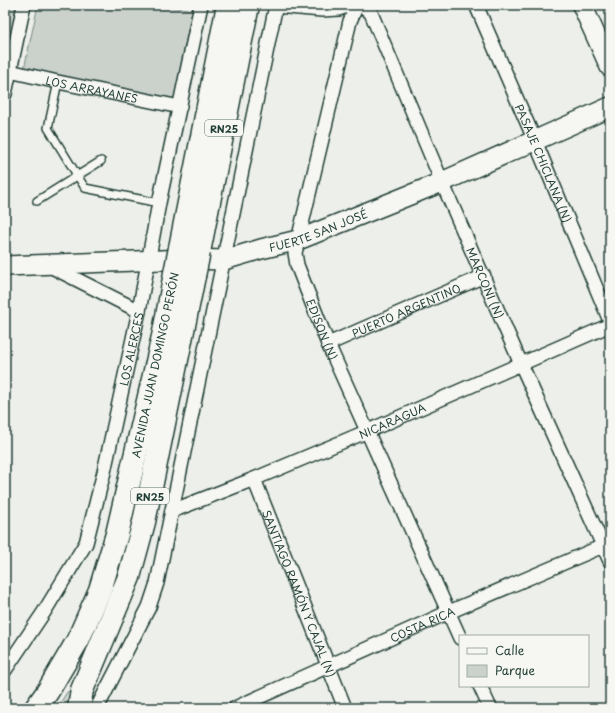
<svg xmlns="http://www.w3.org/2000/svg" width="615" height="713" viewBox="0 0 615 713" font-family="'Playpen Sans',sans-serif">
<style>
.green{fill:#cbd2cc;stroke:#758880}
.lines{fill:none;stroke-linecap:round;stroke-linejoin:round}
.lane-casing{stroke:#1f3d34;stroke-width:10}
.street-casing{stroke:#1f3d34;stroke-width:16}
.secondary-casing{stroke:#1f3d34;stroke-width:22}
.highway-casing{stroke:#1f3d34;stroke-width:25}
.lane{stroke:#f6f6f2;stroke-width:7}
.street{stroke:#f6f6f2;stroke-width:13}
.secondary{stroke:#f6f6f2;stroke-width:19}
.highway{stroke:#f6f6f2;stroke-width:22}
.highway-bridge-casing{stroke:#1f3d34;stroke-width:25;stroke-linecap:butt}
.highway-bridge{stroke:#f6f6f2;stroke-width:22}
.labels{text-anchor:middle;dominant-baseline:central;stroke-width:3;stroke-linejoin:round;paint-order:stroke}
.shield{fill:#f6f6f2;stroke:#60746d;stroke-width:1}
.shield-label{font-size:10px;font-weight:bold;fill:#1f3d34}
.street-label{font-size:11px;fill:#1f3d34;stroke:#f6f6f2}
</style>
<rect width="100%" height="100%" fill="#edefea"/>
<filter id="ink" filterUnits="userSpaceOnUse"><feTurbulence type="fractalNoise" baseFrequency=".025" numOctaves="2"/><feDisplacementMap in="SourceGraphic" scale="8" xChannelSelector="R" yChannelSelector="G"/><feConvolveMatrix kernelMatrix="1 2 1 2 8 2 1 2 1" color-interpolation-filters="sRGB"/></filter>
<g filter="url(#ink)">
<!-- green -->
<g class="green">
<polygon points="5,5 21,5 5,64"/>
<polygon points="38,5 164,5 192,10 174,101 24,69"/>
<polygon points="75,690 70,708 57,708 67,692"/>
</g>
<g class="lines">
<!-- lane casing -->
<g class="lane-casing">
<g id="lane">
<polyline points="58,82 48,128 85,188 159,203"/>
<polyline points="37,201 101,161"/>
</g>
</g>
<!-- street casing -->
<g class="street-casing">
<g id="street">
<path id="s1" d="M357 5 350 21 295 253 297 265 328 344 460 638"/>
<path id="s2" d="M362 5 371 13 442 182 521 364 610 561"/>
<path id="s3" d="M476 5 535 141 610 321"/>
<polyline points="276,6 322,10 339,9 350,5"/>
<path id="s4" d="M5 70 58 82 180 107"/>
<polyline points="5,94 24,5"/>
<polyline points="50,266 139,311"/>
<path id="s5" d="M328 344 484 276"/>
<path id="s6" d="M254 479 345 708"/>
<path id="s7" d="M172 511 254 479 368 431 610 325"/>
<path id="s8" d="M5 670 44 612 86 543 104 472 139 311 159 203 201 5"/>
<polyline points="480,686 490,708"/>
<polyline points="97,708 149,607 157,583 276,5"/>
<path id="s9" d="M235 708 449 612 610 543"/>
</g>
</g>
<!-- secondary casing -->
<g class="secondary-casing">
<g id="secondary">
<polyline points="582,5 610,67"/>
<path id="s10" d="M5 266 187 259 224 260 261 249 298 240 442 182 610 107"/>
</g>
</g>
<!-- highway casing -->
<g class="highway-casing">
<g id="highway">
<polyline points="180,248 228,5"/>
<polyline points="199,252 248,5"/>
<polyline points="36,708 48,691 78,640 100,590 117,534 164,332 175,273"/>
<polyline points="79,708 82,690 129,577 144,522 194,276"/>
</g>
</g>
<!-- lane -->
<use href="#lane" class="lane"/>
<!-- street -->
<use href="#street" class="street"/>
<!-- secondary -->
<use href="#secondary" class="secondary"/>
<!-- highway -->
<use href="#highway" class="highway"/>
<!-- highway-bridge casing -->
<g class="highway-bridge-casing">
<g id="highway-bridge">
<polyline points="175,273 180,248"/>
<polyline points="194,276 199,252"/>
</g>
</g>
<!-- highway-bridge -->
<use href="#highway-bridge" class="highway-bridge"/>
</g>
</g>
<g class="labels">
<!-- shield labels -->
<g class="shield">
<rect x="205" y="120" width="38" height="16" rx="3"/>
<rect x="131" y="488" width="38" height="16" rx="3"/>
</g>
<g class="shield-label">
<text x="224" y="128">RN25</text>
<text x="150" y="496">RN25</text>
</g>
<!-- street labels -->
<g class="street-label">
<text stroke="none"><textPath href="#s4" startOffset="89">LOS ARRAYANES</textPath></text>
<text stroke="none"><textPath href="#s3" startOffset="172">PASAJE CHICLANA (N)</textPath></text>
<text stroke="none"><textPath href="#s10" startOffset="318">FUERTE SAN JOSÉ</textPath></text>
<text stroke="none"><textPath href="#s2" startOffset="305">MARCONI (N)</textPath></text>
<text stroke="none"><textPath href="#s5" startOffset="85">PUERTO ARGENTINO</textPath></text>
<text stroke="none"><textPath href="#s1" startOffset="337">EDISON (N)</textPath></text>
<text stroke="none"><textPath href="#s8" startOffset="350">LOS ALERCES</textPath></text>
<text transform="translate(155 365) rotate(-78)">AVENIDA JUAN DOMINGO PERÓN</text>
<text stroke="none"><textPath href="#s7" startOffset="238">NICARAGUA</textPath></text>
<text stroke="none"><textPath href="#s6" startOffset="123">SANTIAGO RAMÓN Y CAJAL (N)</textPath></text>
<text stroke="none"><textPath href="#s9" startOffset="205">COSTA RICA</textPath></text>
</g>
</g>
<!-- margin -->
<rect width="615" height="713" fill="none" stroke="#f6f6f2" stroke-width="20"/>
<rect x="10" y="10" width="595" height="693" fill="none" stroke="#1f3d34" stroke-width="1.5" filter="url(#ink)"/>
<!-- legend -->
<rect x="459" y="635" width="130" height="52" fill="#f6f6f2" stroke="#a0aca6"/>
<rect x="467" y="648" width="20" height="6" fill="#f6f6f2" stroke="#a0aca6"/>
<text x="495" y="655" font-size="12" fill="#1f3d34">Calle</text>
<rect x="467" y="665" width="20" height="12" fill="#cbd2cc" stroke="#a0aca6"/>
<text x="495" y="675" font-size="12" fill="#1f3d34">Parque</text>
</svg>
